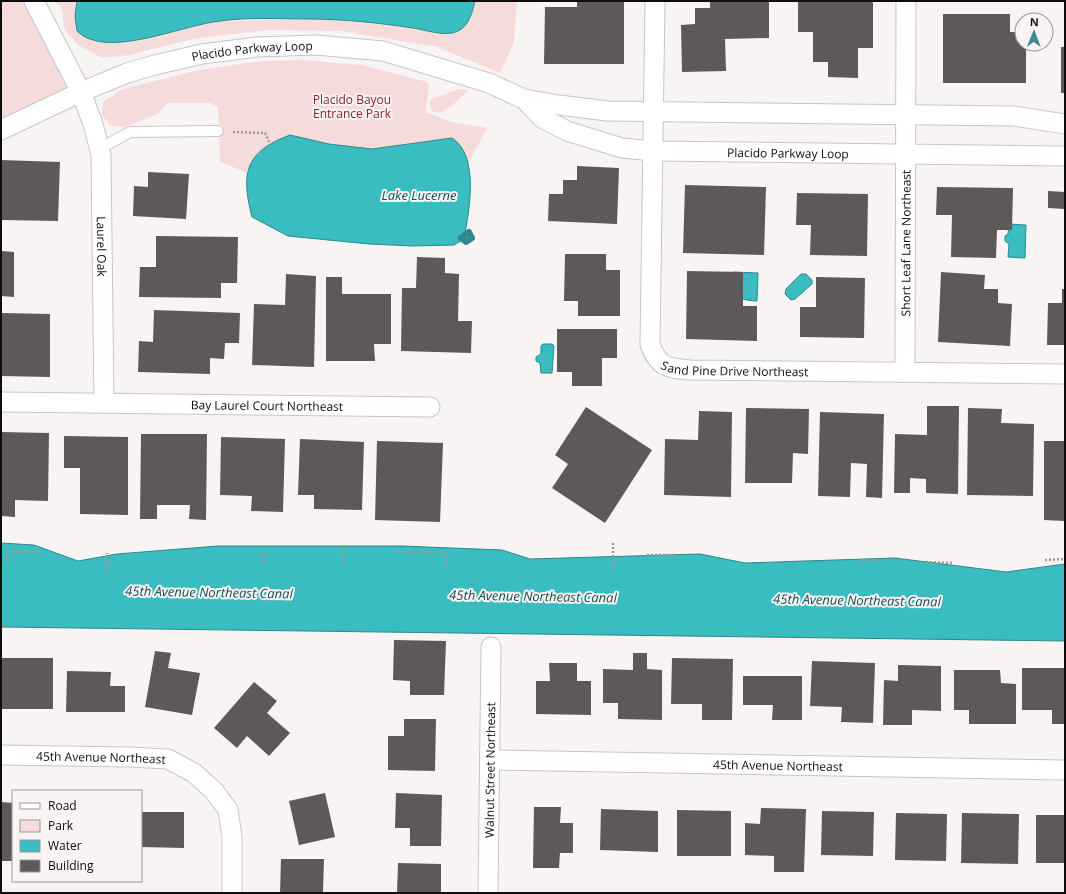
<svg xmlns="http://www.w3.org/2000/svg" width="1066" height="894" viewBox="0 0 1066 894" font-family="'Open Sans',sans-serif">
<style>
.green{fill:#f6dbdb}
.water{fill:#39bdc0;stroke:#2c888a}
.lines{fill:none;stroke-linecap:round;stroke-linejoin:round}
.stream{stroke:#2c888a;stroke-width:6}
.building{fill:#5e5959}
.lane-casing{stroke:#c9c4c4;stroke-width:12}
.street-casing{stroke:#c9c4c4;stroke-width:21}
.path{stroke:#9d9999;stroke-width:2.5;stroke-dasharray:2 2;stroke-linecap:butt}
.lane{stroke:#fff;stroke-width:10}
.street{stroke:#fff;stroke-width:19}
.labels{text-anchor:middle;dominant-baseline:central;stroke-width:4;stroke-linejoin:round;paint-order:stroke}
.street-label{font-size:12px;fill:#0e0c0c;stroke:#f9f4f4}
.park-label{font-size:12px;fill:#8b2130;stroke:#f9f4f4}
.water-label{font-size:13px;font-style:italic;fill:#154d4e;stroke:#f9f4f4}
</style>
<rect width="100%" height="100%" fill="#f9f4f4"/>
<!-- green -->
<g class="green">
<polygon points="1,1 34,1 81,92 1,130"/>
<polygon points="53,1 77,1 75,3 108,43 138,40 220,21 325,19 414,28 438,33 470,20 475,1 517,1 514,43 500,73 437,47 342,31 267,30 192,39 130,55 111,57 100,57 78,45 67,33 63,25 63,13 61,7"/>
<polygon points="302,60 362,65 427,82 429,86 426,112 451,122 487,128 468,164 459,143 452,138 372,149 329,144 306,138 257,155 246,172 220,162 218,107 210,103 167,103 158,114 125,127 110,125 102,115 103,102 123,89 199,70 262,61"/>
<polygon points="459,89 469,90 449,108 439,113 432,111 429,102 434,98"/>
</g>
<!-- water -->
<g class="water">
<path d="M77 1H475C472 14 468 30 452 33 439 35 426 30 413 28 379 23 343 19 308 19 279 19 249 17 220 21 185 25 123 52 90 39 85 38 81 34 77 31L75 16Z"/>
<path d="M290 135 329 144 372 149 452 138C480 156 469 211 464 239L454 245 413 246 369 244 288 236 252 217C241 174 244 152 290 135Z"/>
<polygon points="1009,224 1026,225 1025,258 1008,257 1009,244 1005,241 1005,236 1008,234"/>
<path d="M733 272 758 273 757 301C732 300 737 294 733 272Z"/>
<polygon points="801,274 806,274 812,280 812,284 795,299 791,300 785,294 786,289"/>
<polygon points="543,344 552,344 554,346 552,373 541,373 540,363 536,361 536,357 541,354 541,346"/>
<polygon points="1,543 34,545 78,561 117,554 218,546 402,546 502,550 530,559 700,554 745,563 895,558 1006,572 1065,564 1065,641 1,627"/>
</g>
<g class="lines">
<!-- stream -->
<polygon class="stream" points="469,232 472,238 466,242 461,238"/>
</g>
<!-- building -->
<g class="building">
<polygon points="577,1 624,1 624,64 544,64 545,7 577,7"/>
<polygon points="710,1 769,1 769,38 725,39 726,71 682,72 681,25 695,24 695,8 710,8"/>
<polygon points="798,1 872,1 873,3 873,48 858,48 858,78 828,77 828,62 813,62 813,32 798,32"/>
<polygon points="943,14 1010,14 1010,32 1022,32 1022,44 1026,44 1026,83 943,83"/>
<rect x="1061" y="47" width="4" height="46"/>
<polygon points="1,160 60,162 58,221 1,220"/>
<polygon points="577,166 619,168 617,224 548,221 549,194 563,194 563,180 577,180"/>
<polygon points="148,172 189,174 186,219 133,216 134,186 148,187"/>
<polygon points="685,185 766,187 764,255 683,253"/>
<polygon points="937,187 1013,188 1012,230 997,230 996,258 951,257 952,215 936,215"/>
<polygon points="1048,191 1065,192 1065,209 1048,208"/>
<polygon points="797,193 868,194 867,256 810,255 811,225 796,225"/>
<polygon points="156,236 238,237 237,283 221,283 221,298 139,297 140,267 156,267"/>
<polygon points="1,251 14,252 14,297 1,296"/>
<polygon points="565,254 606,254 606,270 620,270 620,316 578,316 578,301 564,301"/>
<polygon points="417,257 445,258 445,273 459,274 458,321 472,321 471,353 401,351 402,288 416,288"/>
<polygon points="687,271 743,272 743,306 757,306 757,341 686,339"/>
<polygon points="941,272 985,275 984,289 998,289 998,303 1012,304 1010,346 938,342"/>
<polygon points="286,274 316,276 314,367 252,365 254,304 285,305"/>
<polygon points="326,277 342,277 342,294 391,294 391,344 374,344 375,361 326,361"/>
<polygon points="816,277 865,278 864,338 800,337 800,307 816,307"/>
<polygon points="1062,289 1065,289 1065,345 1047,345 1048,303 1062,303"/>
<polygon points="154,310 240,313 239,343 225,343 224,359 210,358 210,374 138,372 139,341 153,342"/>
<polygon points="1,313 50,314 50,377 1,376"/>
<polygon points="557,329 617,329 617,358 602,358 602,386 572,386 572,372 557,372"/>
<polygon points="927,406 959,406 958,494 926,493 926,479 910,478 910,493 894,493 895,434 927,435"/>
<polygon points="586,407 652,450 605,523 552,488 568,464 555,455"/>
<polygon points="746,408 809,409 808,454 793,453 792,483 745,483"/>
<polygon points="968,408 1002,409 1001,423 1034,424 1033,496 967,495"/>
<polygon points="699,411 732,412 731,497 664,495 665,439 698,440"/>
<polygon points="820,412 884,414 882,498 866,497 867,464 851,463 850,497 818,496"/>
<polygon points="1,432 49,433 48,501 15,500 15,517 1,516"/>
<polygon points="141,434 207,434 206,520 189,519 190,505 157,505 157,519 140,519"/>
<polygon points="64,436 128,437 128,515 80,514 80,468 64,468"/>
<polygon points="221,437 285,439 283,512 251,511 252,496 220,495"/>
<polygon points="300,439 364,442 362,510 314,509 314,495 298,495"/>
<polygon points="377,441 443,443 440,522 375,520"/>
<polygon points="1044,441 1065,441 1065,521 1044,520"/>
<polygon points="394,640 446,641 444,695 410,695 410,681 393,680"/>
<polygon points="155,651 171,653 168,668 200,673 192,715 145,707"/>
<polygon points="633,653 647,653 647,669 662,670 662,720 618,719 618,703 603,703 603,669 633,670"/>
<rect x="1" y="658" width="52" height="51"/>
<polygon points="672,658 733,659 732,720 702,720 702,704 671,704"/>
<polygon points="812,661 875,663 873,723 841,722 842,707 810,706"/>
<polygon points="549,663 577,663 577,681 591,681 591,715 536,714 536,681 550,681"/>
<polygon points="898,665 941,666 941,711 912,710 912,725 883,725 884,680 898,681"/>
<polygon points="1022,668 1065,668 1065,724 1052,724 1052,710 1022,710"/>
<polygon points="954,670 1000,670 1001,683 1016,684 1016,724 969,724 969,710 954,710"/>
<polygon points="67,671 111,672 110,686 125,686 125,712 66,712"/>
<polygon points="743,676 802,676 802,720 772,720 773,705 743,705"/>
<polygon points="254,682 277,701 267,713 290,733 269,756 247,736 237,748 214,728"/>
<polygon points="404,719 436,719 435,771 388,770 388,736 404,736"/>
<polygon points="325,793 335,837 299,845 289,801"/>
<polygon points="396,793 442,795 441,846 410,846 410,828 395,828"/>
<polygon points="1,802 13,803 13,861 1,861"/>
<polygon points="534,807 561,807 560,823 573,823 573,853 560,853 559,868 533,868"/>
<polygon points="761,808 806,809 804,872 774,872 774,856 745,855 745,823 760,824"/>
<polygon points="601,809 658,811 658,852 600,850"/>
<polygon points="677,810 731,811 731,856 677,856"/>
<polygon points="822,811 874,812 873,856 821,855"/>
<polygon points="141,812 184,812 184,848 141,847"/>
<polygon points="896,813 947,814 946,861 895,860"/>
<polygon points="962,813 1019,814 1018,864 961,863"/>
<rect x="1036" y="815" width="29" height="48"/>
<polygon points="281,859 324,859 323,893 280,893"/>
<polygon points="398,863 441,864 441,893 397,893"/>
</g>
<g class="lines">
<!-- lane casing -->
<g class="lane-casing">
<polyline id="lane" points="99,149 130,132 218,131"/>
</g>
<!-- street casing -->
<g class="street-casing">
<g id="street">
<path id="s1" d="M34 1 81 92 93 124 101 155 104 403"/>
<path id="s2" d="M655 1 650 344C658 367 667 368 690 370L1065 374"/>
<path id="s3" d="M524 99 542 118 567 131 622 148 653 151 1065 156"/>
<path id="s4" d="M1 130 81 92 127 73 155 65 202 54 257 47 316 45 383 51 489 83 524 99 559 105 607 111 1014 116 1065 124"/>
<path id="s5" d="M905 372 906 1"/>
<path id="s6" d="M1 402 430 407"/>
<path id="s7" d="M1 755 129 757 168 759 194 773 214 791 228 810 232 837V893"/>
<path id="s8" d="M490 760 1065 770"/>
<path id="s9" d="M488 893 491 647"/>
</g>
</g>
<!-- path -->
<g class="path">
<polyline points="233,132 265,133 270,144"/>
<polyline points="397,552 445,552 446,565"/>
<polyline points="647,555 676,555"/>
<polyline points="861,560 878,560"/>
<polyline points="1045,560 1065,559"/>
<polyline points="343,562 344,549"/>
<polyline points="926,562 954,563"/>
<polyline points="7,563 7,552 40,552"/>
<polyline points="264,565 264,552"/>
<polyline points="613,569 613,542"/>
<polyline points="107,570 107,553"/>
</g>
<!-- lane -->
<use href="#lane" class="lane"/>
<!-- street -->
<use href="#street" class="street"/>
</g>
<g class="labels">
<!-- street labels -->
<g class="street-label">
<text stroke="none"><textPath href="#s4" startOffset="266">Placido Parkway Loop</textPath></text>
<text stroke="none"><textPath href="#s3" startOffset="278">Placido Parkway Loop</textPath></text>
<text stroke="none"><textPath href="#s5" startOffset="129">Short Leaf Lane Northeast</textPath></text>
<text stroke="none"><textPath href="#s1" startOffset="260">Laurel Oak</textPath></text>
<text stroke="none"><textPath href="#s2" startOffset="440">Sand Pine Drive Northeast</textPath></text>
<text stroke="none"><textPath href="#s6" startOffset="266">Bay Laurel Court Northeast</textPath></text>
<text stroke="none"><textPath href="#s7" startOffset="100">45th Avenue Northeast</textPath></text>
<text stroke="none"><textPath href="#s8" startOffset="288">45th Avenue Northeast</textPath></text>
<text stroke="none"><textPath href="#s9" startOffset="123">Walnut Street Northeast</textPath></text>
</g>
<!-- park labels -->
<g class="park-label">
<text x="352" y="99">Placido Bayou<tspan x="352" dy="14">Entrance Park</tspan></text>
</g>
<!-- water labels -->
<g class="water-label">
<text x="419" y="195">Lake Lucerne</text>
<text transform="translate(209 592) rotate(1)">45th Avenue Northeast Canal</text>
<text transform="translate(533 596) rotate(1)">45th Avenue Northeast Canal</text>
<text transform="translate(857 600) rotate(1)">45th Avenue Northeast Canal</text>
</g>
</g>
<!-- border -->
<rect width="1066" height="894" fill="none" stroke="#0e0c0c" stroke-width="4"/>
<!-- legend -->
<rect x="12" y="790" width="130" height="92" fill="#f9f4f4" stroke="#9b9797"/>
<rect x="20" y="803" width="20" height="6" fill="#ffffff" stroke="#9b9797"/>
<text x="48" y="810" font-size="12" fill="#0e0c0c">Road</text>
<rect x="20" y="820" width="20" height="12" fill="#f6dbdb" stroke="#9b9797"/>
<text x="48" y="830" font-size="12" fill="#0e0c0c">Park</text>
<rect x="20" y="840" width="20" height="12" fill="#39bdc0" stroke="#9b9797"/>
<text x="48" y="850" font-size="12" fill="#0e0c0c">Water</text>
<rect x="20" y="860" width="20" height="12" fill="#5e5959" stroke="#9b9797"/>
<text x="48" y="870" font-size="12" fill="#0e0c0c">Building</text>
<!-- north arrow -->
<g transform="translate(1034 32) rotate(1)"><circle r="19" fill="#f9f4f4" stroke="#9b9797"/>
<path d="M0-3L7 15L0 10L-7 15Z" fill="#428a8b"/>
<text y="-6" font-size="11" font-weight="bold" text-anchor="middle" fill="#0e0c0c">N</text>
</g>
</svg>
